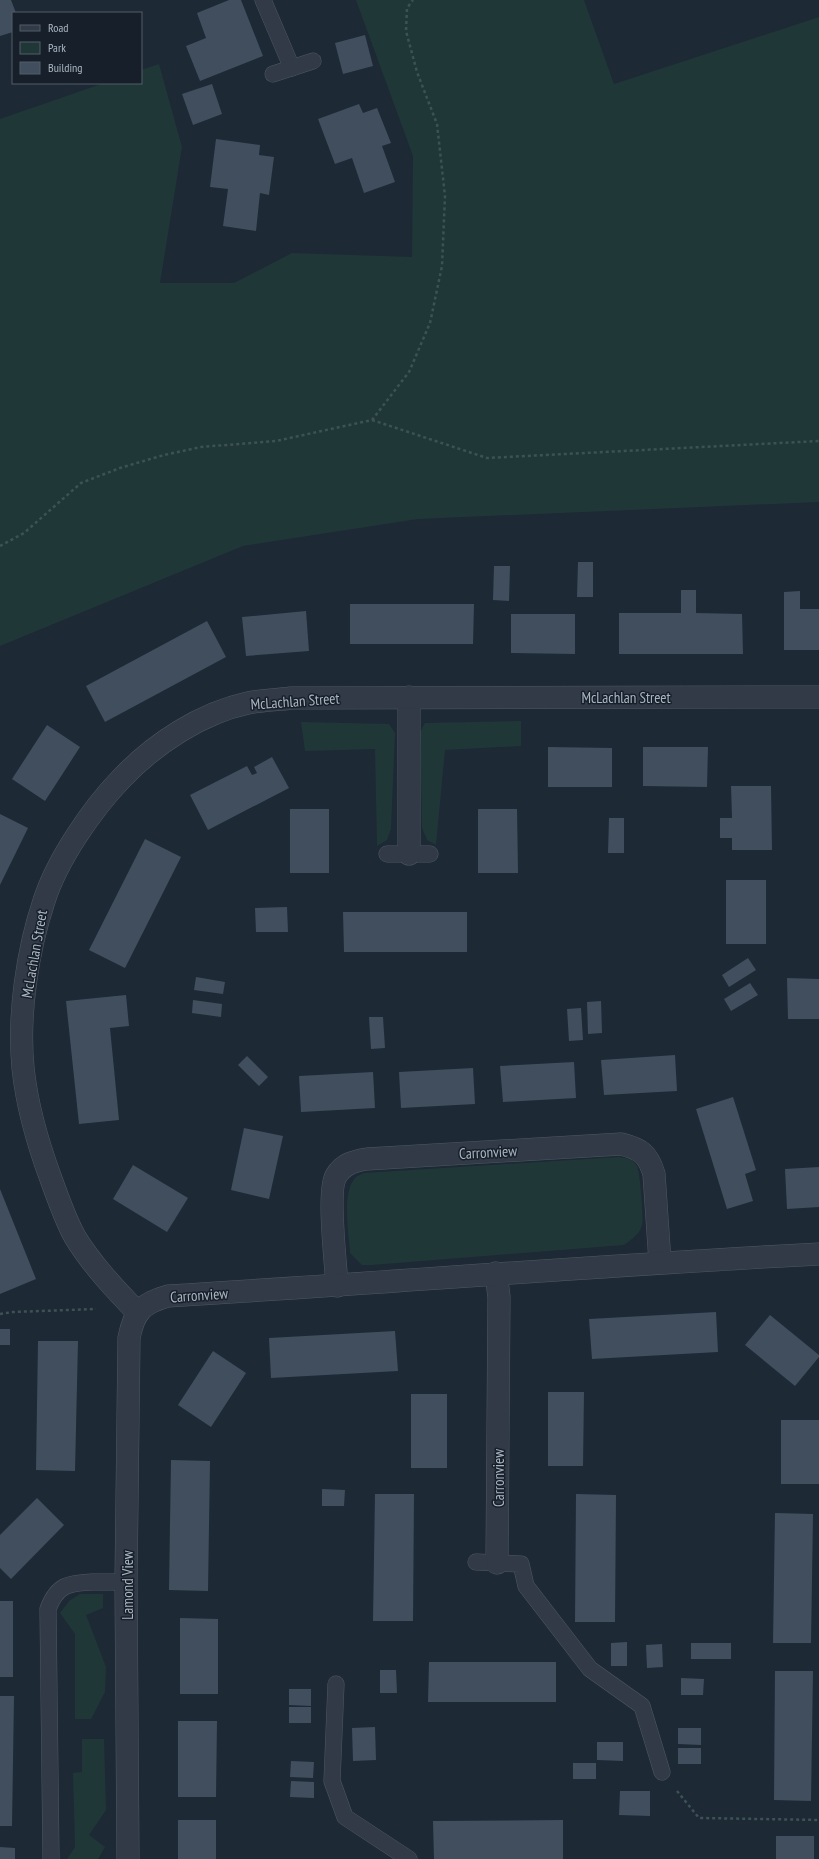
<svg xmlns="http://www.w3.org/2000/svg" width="819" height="1859" viewBox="0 0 819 1859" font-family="'PT Sans Narrow',sans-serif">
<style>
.green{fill:#203738}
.building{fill:#404e5e}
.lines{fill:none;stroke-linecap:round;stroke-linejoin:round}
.lane-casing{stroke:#4e5864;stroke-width:17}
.street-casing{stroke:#4e5864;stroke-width:23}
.path{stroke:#3d5254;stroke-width:2.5;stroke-dasharray:3 3;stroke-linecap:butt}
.lane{stroke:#313a46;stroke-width:16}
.street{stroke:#313a46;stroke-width:22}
.labels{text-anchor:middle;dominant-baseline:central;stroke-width:3;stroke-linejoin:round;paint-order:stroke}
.street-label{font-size:15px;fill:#aab5c4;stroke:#17202a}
</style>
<rect width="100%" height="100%" fill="#1d2935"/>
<!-- green -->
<g class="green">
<polygon points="356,0 584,0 614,84 819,17 819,502 418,519 243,546 0,646 0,119 104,83 141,83 141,70 159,64 182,147 160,283 234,283 292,253 412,257 413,156"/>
<polygon points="521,721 521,746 445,750 436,845 427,840 422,828 420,732 425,723"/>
<polygon points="301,722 389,724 395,733 391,829 387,840 377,846 375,749 305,751"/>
<path d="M619 1157C626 1158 633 1159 637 1166 640 1172 644 1218 642 1225 640 1234 631 1240 624 1245L372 1265H362L350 1253C349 1234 341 1191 356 1177 358 1175 362 1174 364 1173Z"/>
<polygon points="80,1594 103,1594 103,1608 86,1615 106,1667 105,1692 91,1719 75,1719 75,1634 60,1613 69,1601"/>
<polygon points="82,1739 104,1739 106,1810 89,1835 105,1847 98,1859 67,1859 75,1847 73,1773 82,1772"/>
</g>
<!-- building -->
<g class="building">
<polygon points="0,0 11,0 16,13 13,13 13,32 0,36"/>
<polygon points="229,0 241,0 263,56 200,81 186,46 206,38 197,13"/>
<polygon points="365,35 373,66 343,74 335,43"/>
<polygon points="212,84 222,114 193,125 182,94"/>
<polygon points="359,104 363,113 377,108 391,143 382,146 395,182 364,193 352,158 335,164 318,119"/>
<polygon points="216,139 260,145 259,155 274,157 269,195 260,193 256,231 223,226 228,189 210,187"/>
<polygon points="578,562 593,562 593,597 577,597"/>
<polygon points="494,566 510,566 509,601 493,600"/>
<polygon points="681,590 696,590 696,613 742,614 743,654 619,654 619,613 681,613"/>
<polygon points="800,591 800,609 819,609 819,650 784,650 784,592"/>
<polygon points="350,604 474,604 473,644 350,644"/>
<polygon points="306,611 309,651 246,656 242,617"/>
<polygon points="511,614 575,614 575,654 511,653"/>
<polygon points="207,621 226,657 105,722 86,686"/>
<polygon points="47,725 80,747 45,801 12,779"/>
<polygon points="548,747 612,748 612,787 548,787"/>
<polygon points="643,747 708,747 707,787 643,786"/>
<polygon points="272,757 289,788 208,830 190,795 247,766 252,775 257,773 254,767"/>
<polygon points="731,786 771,786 772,850 732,850 732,838 720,838 720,818 732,818"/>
<rect x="290" y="809" width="39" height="64"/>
<polygon points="478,809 517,809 518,873 478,873"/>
<polygon points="0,814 28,828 0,885"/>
<polygon points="609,818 624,818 624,853 608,853"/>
<polygon points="145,839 181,857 125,968 89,950"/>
<rect x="726" y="880" width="40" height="64"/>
<polygon points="287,907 288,932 256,932 255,908"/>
<polygon points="343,912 467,912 467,952 344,952"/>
<polygon points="748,958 756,970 729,987 722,975"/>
<polygon points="196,977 225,982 223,994 194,990"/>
<polygon points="787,978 819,979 819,1019 788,1019"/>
<polygon points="750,983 758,995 731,1011 724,999"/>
<polygon points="126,995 129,1026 110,1028 119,1120 79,1124 66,1001"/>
<polygon points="193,1000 222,1004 221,1017 192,1013"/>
<polygon points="601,1001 602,1033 588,1034 587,1002"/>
<polygon points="581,1008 583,1040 569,1041 567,1009"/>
<polygon points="369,1017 383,1017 385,1048 371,1049"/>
<polygon points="675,1055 677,1091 604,1095 601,1060"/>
<polygon points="247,1056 268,1077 259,1086 238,1065"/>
<polygon points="574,1062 576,1098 503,1102 500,1066"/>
<polygon points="473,1068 475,1104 401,1108 399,1072"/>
<polygon points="373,1072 375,1108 301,1112 299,1076"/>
<polygon points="733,1097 756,1170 745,1174 753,1201 727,1209 696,1109"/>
<polygon points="244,1128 283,1136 269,1199 231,1190"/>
<polygon points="133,1165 188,1198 167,1232 113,1199"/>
<polygon points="819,1167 819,1207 787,1209 785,1169"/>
<polygon points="0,1189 36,1279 0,1294"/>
<polygon points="716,1312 718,1352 592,1359 589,1319"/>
<polygon points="770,1315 819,1355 819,1357 795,1386 745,1345"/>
<rect x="0" y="1329" width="10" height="16"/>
<polygon points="395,1331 398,1371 271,1378 269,1338"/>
<polygon points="38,1341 78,1341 75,1471 36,1470"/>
<polygon points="213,1351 246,1373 211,1427 178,1405"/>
<polygon points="548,1392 584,1392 583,1466 548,1466"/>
<rect x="411" y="1394" width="36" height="74"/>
<rect x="781" y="1420" width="38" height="64"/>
<polygon points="171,1460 210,1461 208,1591 169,1590"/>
<polygon points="322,1489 345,1490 344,1506 322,1506"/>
<polygon points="375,1494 414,1494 413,1621 373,1621"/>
<polygon points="576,1494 616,1495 615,1622 575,1622"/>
<polygon points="37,1498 64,1525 11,1579 0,1568 0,1535"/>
<polygon points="775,1513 813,1514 811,1643 773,1643"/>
<rect x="0" y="1601" width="13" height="76"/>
<polygon points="180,1618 218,1619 218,1694 180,1694"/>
<polygon points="627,1642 627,1666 611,1666 611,1643"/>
<rect x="691" y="1643" width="40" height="16"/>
<polygon points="662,1644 663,1667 647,1668 646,1645"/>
<polygon points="429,1662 556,1662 556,1702 428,1702"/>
<polygon points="380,1670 396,1670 397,1693 380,1693"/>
<polygon points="775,1671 813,1671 811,1801 774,1800"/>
<polygon points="681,1678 704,1679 703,1695 681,1695"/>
<polygon points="289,1689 311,1689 311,1706 289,1705"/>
<polygon points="0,1696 14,1696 12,1826 0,1826"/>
<rect x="289" y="1707" width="22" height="16"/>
<polygon points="178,1721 217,1721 216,1797 178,1797"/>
<polygon points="375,1727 376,1760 353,1761 352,1728"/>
<polygon points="678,1728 701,1728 701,1745 678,1744"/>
<polygon points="597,1742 623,1742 623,1761 597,1760"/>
<rect x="678" y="1748" width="23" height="16"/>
<polygon points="291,1761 314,1762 313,1778 290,1777"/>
<rect x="573" y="1763" width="23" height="16"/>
<polygon points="291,1781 314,1782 314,1798 290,1797"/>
<polygon points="620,1791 650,1791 650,1816 619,1815"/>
<rect x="178" y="1820" width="38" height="39"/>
<polygon points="563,1820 563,1859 434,1859 433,1821"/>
<rect x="776" y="1836" width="38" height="23"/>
<polygon points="0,1847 15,1848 15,1859 0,1859"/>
</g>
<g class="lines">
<!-- lane casing -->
<g class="lane-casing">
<g id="lane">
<polyline points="263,0 292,68"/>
<polyline points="273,74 313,61"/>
<polyline points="387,854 430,854"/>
<polyline points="476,1562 521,1564 526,1586 590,1669 642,1706 662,1772"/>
<polyline points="336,1684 332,1781 345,1817 409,1859"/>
<path d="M51 1859 48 1609C57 1585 68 1583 92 1582 103 1582 115 1582 126 1582"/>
</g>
</g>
<!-- street casing -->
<g class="street-casing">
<g id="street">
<polyline points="409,854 409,697"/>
<polyline points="496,1273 499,1297 497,1563"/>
<path d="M337 1286C336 1265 327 1191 336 1176 343 1164 354 1161 367 1159L621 1144C641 1149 648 1154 654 1174L660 1262"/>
<path d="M138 1313C115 1289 92 1265 75 1237 65 1219 58 1198 51 1179 38 1144 27 1106 23 1068 18 1015 27 952 44 901 57 860 92 809 121 779 154 744 201 713 248 703 262 700 277 700 291 698L819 697"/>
<path d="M128 1859 126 1582 129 1338C134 1311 143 1303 168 1296 385 1283 602 1265 819 1254"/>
</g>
</g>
<!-- path -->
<g class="path">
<polyline points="372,420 487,458 819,441"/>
<polyline points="0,546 24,533 81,483 120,468 164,455 201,447 276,441 372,420 409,372 430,323 442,266 445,196 437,124 417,72 406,31 407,8 413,0"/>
<polyline points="0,1314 13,1312 96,1309"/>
<polyline points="677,1791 699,1818 819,1820"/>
</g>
<!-- lane -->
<use href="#lane" class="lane"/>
<!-- street -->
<use href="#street" class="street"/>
</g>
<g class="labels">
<!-- street labels -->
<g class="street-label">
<text x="626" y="697">McLachlan Street</text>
<text transform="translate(295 701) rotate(-4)">McLachlan Street</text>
<text transform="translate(34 954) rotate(-80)">McLachlan Street</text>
<text transform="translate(488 1152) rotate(-3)">Carronview</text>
<text transform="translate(199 1295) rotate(-4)">Carronview</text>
<text transform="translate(498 1478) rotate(-90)">Carronview</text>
<text transform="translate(127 1585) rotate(-90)">Lamond View</text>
</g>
</g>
<!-- legend -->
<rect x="12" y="12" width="130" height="72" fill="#17202a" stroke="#525c68"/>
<rect x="20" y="25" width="20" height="6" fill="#313a46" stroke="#525c68"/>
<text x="48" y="32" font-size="12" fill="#aab5c4">Road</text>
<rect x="20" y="42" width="20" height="12" fill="#203738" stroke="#525c68"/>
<text x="48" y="52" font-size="12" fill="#aab5c4">Park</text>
<rect x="20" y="62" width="20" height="12" fill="#404e5e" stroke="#525c68"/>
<text x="48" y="72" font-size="12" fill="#aab5c4">Building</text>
</svg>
